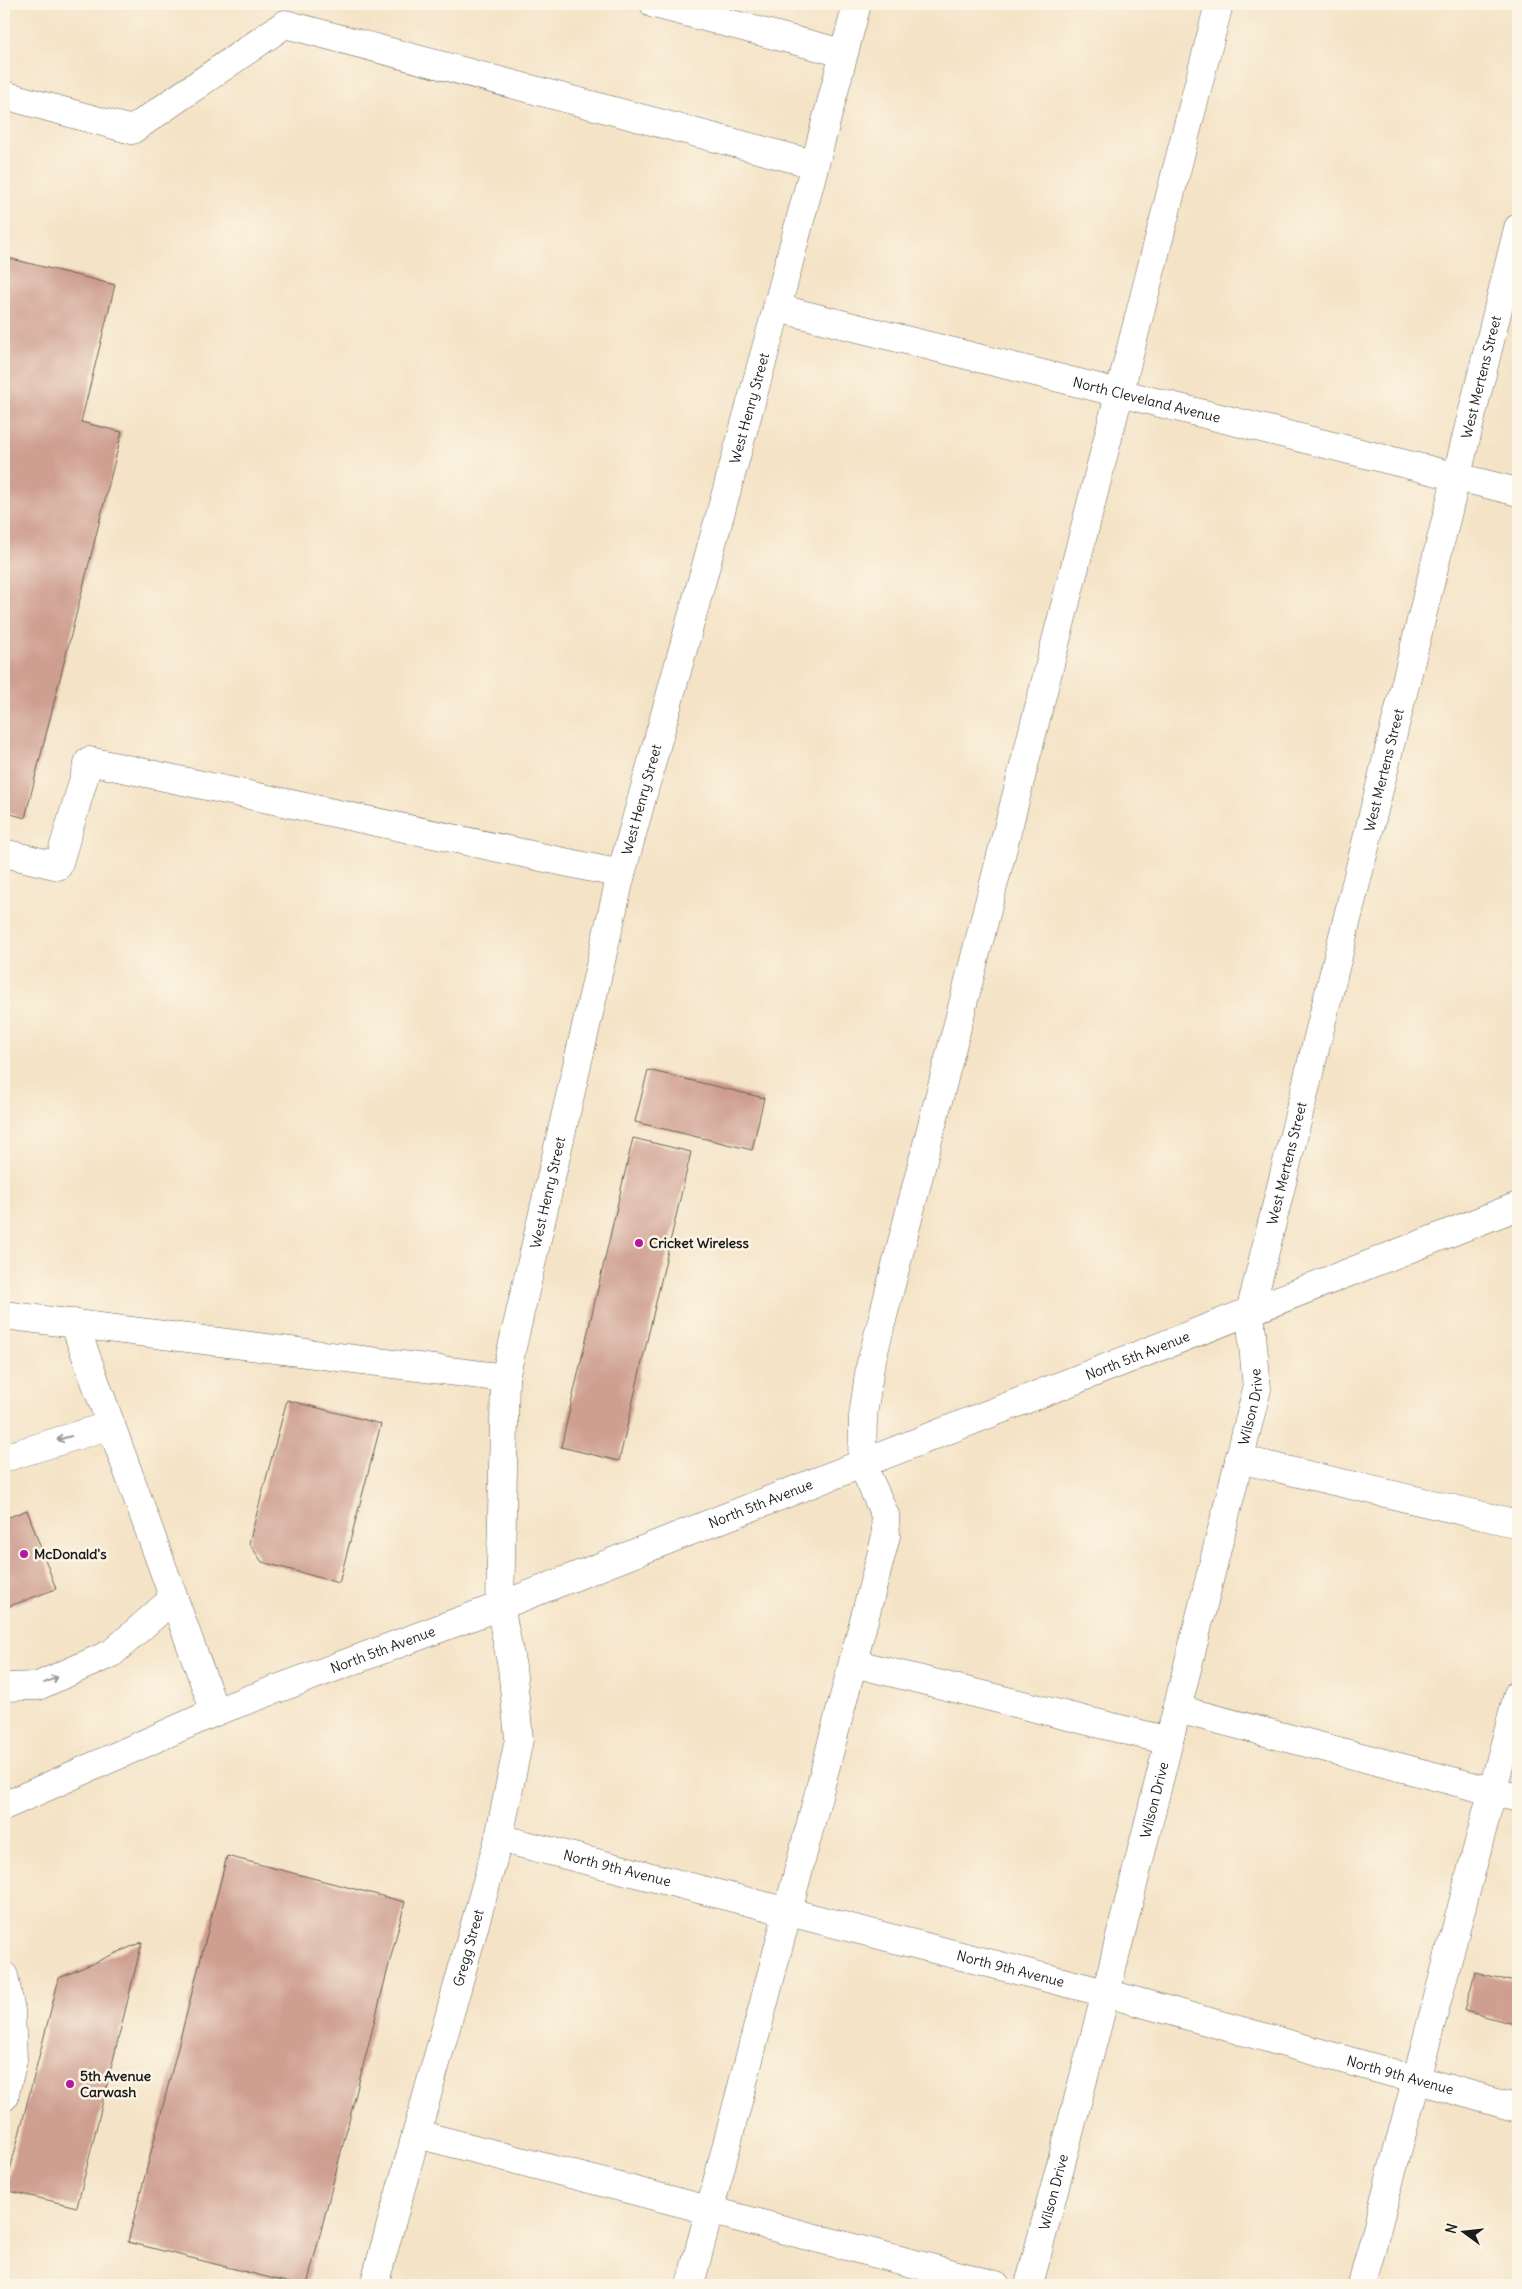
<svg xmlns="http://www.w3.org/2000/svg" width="1522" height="2289" viewBox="0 0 1522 2289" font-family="Delius,sans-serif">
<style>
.building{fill:#ce9e90}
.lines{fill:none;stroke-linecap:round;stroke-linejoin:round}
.minor-casing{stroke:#686258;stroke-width:29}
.minor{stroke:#fff;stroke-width:28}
.oneway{stroke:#999}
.poi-dot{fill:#b5179e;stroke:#fcf5e5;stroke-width:2}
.labels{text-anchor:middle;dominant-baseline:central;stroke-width:5;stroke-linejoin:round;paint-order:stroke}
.street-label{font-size:14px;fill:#1c1c1c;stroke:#fcf5e5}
.poi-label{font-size:14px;font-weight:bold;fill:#1c1c1c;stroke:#fcf5e5;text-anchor:start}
</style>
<rect width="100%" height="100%" fill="#fcf5e5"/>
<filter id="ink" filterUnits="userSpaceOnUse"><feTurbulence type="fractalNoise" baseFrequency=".02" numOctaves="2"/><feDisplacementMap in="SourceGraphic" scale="10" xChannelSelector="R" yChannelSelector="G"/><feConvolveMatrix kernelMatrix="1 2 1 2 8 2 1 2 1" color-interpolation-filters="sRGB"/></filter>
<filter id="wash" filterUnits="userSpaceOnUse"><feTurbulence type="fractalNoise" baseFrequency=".0096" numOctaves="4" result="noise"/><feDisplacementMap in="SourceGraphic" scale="20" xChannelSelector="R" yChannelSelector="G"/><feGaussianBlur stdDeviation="1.12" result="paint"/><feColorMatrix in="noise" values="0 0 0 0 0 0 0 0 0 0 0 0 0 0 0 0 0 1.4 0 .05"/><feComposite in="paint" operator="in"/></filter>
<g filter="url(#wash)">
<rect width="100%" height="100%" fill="#f4e3c6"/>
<g id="blocks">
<!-- building -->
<g class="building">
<polygon points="4,257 115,285 81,422 122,432 25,818 4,812"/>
<polygon points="648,1070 764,1098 752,1150 635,1122"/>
<polygon points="633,1138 691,1152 619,1461 561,1447"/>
<polygon points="287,1400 381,1424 339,1583 262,1562 249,1543"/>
<polygon points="27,1510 56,1589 4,1608 4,1519"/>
<polygon points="227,1856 405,1902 307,2285 298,2285 128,2242"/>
<polygon points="142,1942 77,2207 5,2190 59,1978"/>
<polygon points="1475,1972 1518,1983 1518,2025 1465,2011"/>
</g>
</g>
</g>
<g filter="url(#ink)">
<use href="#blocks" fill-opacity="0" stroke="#686258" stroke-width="1"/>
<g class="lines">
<!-- minor casing -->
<g class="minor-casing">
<g id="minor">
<polyline points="654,4 843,53"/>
<polyline points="4,95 132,130 285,24 814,164"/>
<path id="s1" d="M777 308 1518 492"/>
<polyline points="4,853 58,866 89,761 621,874"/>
<polyline points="4,1315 505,1378"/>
<polyline points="74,1323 215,1712"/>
<polyline points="4,1458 111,1425"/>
<polyline points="1239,1459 1518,1524"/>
<polyline points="853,1663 1169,1741"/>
<polyline points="4,1687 38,1686 112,1653 174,1598"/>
<polyline points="1177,1709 1518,1798"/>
<path id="s2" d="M4 1806 215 1712 500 1606 1518 1206"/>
<path id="s3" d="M499 1838 1106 1993 1518 2108"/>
<polyline points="4,1976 11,2011 13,2060 4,2097"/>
<polyline points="417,2134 996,2285"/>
<path id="s4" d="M374 2285 499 1838 519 1739 512 1667 500 1606 505 1378 621 874 777 308 857 4"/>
<polyline points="690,2285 886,1536 885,1515 862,1464 863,1416 870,1367 1219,4"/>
<path id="s5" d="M1029 2285 1106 1993 1257 1389 1250 1312 1518 228"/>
<polyline points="1362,2285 1518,1694"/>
</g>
</g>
<!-- minor -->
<use href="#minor" class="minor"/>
</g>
<!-- one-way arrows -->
<defs><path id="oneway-shaft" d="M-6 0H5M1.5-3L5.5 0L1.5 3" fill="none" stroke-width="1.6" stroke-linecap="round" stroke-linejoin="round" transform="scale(1.25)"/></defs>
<g class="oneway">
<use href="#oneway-shaft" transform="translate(64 1438) rotate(164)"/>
<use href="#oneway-shaft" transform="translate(51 1680) rotate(-24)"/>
</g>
</g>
<!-- markers -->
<g class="poi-dot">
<circle cx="639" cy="1243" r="5"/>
<circle cx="24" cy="1554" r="5"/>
<circle cx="70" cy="2084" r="5"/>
</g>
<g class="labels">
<!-- street labels -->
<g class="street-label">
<text stroke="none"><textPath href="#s5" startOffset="1965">West Mertens Street</textPath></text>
<text stroke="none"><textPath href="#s1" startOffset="381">North Cleveland Avenue</textPath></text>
<text stroke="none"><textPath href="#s4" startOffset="1928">West Henry Street</textPath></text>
<text stroke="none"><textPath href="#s5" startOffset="1560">West Mertens Street</textPath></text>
<text stroke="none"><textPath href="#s4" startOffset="1522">West Henry Street</textPath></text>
<text stroke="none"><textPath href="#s5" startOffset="1155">West Mertens Street</textPath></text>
<text stroke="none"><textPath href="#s4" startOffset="1118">West Henry Street</textPath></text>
<text stroke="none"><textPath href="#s2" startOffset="1220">North 5th Avenue</textPath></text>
<text stroke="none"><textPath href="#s5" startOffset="906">Wilson Drive</textPath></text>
<text stroke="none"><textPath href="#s2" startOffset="815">North 5th Avenue</textPath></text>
<text stroke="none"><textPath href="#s2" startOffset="410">North 5th Avenue</textPath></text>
<text stroke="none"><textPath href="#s5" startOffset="501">Wilson Drive</textPath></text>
<text stroke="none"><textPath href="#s3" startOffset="122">North 9th Avenue</textPath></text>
<text stroke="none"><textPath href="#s4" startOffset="350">Gregg Street</textPath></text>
<text stroke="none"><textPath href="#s3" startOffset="528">North 9th Avenue</textPath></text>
<text stroke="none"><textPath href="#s3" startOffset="932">North 9th Avenue</textPath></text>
<text stroke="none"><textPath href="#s5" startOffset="96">Wilson Drive</textPath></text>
</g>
<!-- poi labels -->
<g class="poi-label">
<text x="649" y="1243">Cricket Wireless</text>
<text x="34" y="1554">McDonald's</text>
<text x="80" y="2076">5th Avenue<tspan x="80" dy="16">Carwash</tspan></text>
</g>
</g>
<!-- margin -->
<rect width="1522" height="2289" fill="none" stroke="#fcf5e5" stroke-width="20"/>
<!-- north arrow -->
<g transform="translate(1464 2232) rotate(285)" stroke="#fcf5e5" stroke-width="4" paint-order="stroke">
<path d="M0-4L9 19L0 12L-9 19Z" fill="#1c1c1c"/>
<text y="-8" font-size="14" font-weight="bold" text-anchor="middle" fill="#1c1c1c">N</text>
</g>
</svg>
